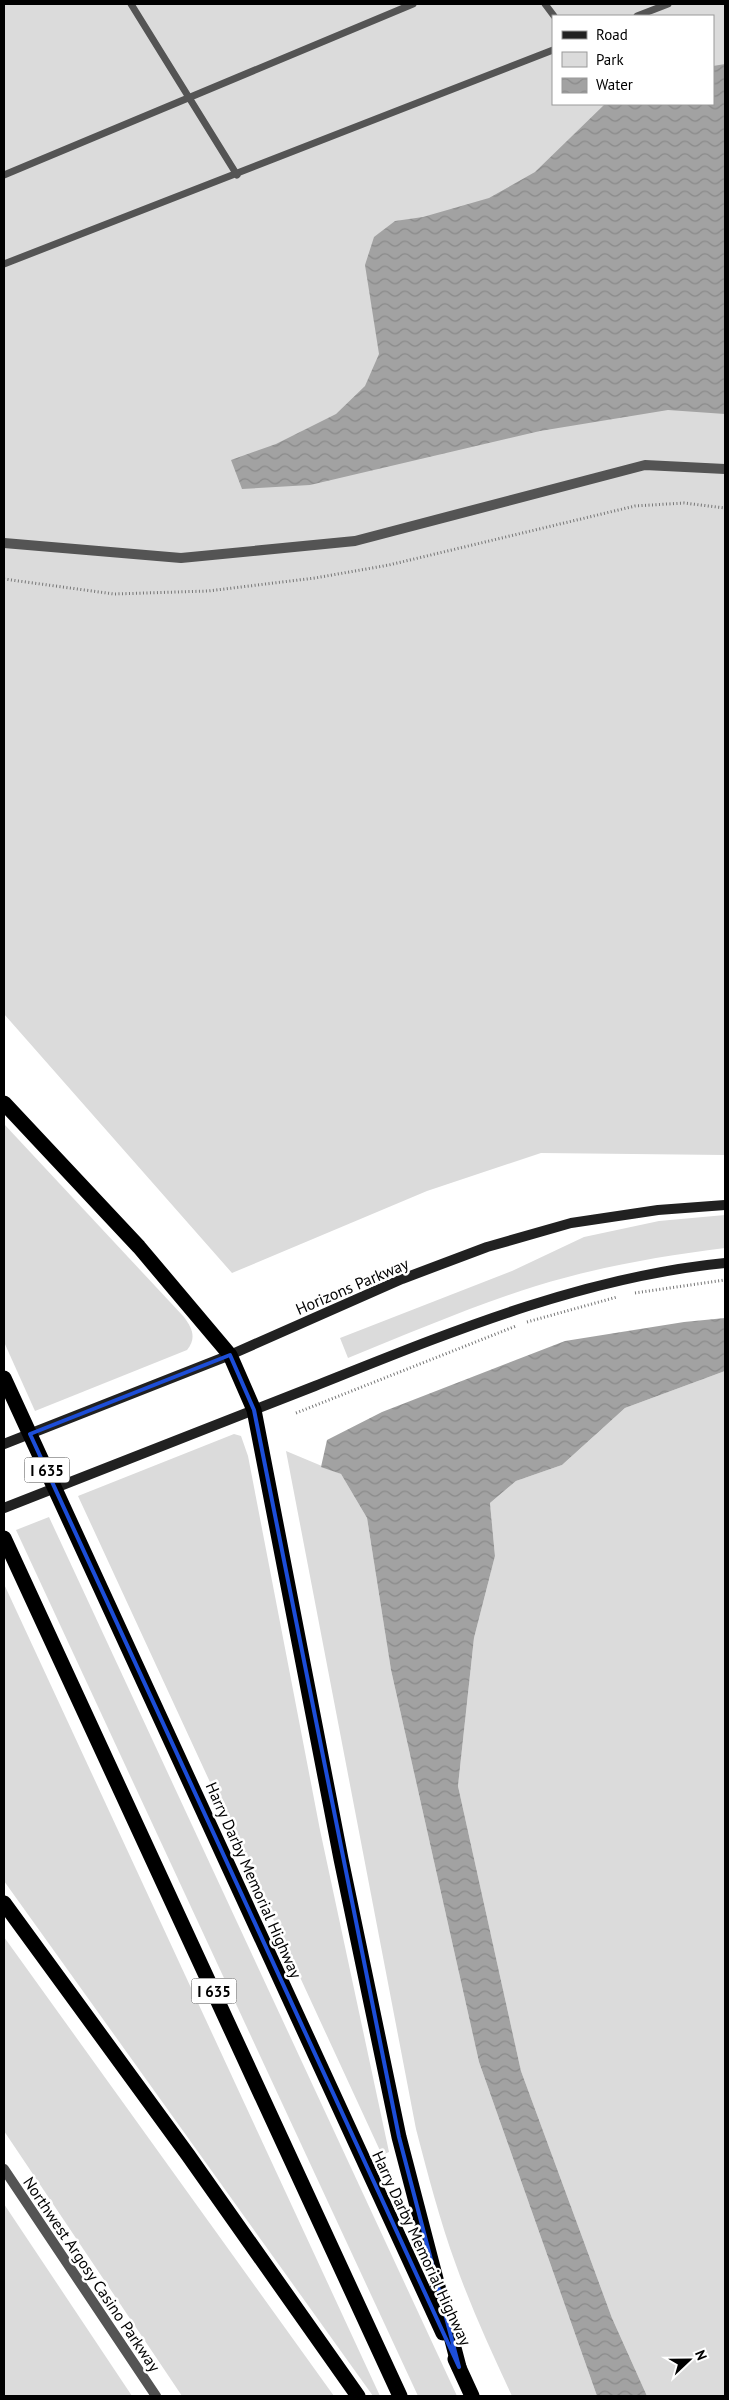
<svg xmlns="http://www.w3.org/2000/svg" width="729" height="2400" viewBox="0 0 729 2400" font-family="'PT Sans',sans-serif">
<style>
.green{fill:#dbdbdb;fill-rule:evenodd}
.water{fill:url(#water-waves)}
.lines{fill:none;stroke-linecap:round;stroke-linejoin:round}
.path{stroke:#767676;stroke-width:3;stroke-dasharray:1 2.5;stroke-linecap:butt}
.service{stroke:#545454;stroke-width:7}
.minor{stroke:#545454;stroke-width:10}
.tertiary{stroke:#545454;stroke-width:10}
.secondary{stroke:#212121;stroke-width:10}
.motorway{stroke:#000;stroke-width:15}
.marked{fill:none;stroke:#1d4ed8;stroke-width:4;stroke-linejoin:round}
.labels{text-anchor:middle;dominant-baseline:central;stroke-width:5;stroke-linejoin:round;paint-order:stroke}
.shield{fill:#fff;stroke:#4c4c4c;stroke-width:1}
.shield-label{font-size:15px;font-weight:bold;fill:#000}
.street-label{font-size:16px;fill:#000;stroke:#fff}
</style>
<defs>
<pattern id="water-waves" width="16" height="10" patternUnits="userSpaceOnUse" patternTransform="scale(1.25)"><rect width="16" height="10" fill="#a2a2a2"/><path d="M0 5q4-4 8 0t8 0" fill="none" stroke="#8a8a8a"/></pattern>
</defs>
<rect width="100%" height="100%" fill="#fff"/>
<!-- green -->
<g class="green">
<path d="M4 4H725V1155L541 1153 427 1191 232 1273 4 1014ZM553 16H713V104H553Z"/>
<path d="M4 1124 184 1317C192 1328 197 1338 187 1350L35 1411 4 1342Z"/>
<path d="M725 1215V1248C661 1256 598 1267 536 1286 472 1306 410 1333 348 1358L340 1338 512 1271 584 1237 659 1221Z"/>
<polygon points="725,1371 725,2396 647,2396 612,2318 521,2071 458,1786 474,1638 495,1556 490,1503 516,1481 562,1465 625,1408"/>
<polygon points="234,1434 241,1436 248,1456 320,1830 389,2152 382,2155 78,1496"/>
<path d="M286 1451 341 1474 367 1518 391 1670 479 2062 597 2396H512C492 2353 472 2310 456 2265 440 2221 428 2175 416 2129Z"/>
<polygon points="49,1517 457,2396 418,2396 16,1530"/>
<polygon points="4,1584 380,2396 373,2396 4,1881"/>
<polygon points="4,1937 334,2396 182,2396 4,2131"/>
<polygon points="4,2204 132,2396 4,2396"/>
</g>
<!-- water -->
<g class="water">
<polygon points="725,64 725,414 668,410 540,431 310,485 242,489 231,460 276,444 336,414 365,386 379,354 365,265 374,237 395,221 423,217 489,198 535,172 605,104 713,104 713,66"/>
<polygon points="725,1318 725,1371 625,1408 562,1465 516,1481 490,1503 495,1556 474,1638 458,1786 521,2071 612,2318 647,2396 597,2396 479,2062 391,1670 367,1518 341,1474 321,1467 327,1440 382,1412 565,1341 684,1322"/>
</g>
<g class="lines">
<!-- path -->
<g class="path">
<polyline points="4,579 114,594 208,591 315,578 389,565 635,506 684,503 725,508"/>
<polyline points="635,1293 725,1280"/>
<polyline points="527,1322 617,1297"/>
<polyline points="296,1413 516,1326"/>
</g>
<!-- service -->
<g class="service">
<polyline points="131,4 237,175"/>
<polyline points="545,4 554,16"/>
<polyline points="637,16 668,4"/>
<polyline points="4,175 413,4"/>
<polyline points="4,264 553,50"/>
</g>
<!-- minor -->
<polyline class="minor" points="4,543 181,558 355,541 645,465 725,469"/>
<!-- tertiary -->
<polyline class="tertiary" points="4,2169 156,2396"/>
<!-- secondary -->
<g class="secondary">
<polyline points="4,1444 230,1355 402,1279 487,1247 571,1223 658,1210 725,1205"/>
<path d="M4 1508C108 1467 212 1427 315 1386 448 1333 582 1277 725 1263"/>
</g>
<!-- motorway -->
<g class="motorway">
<polyline points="4,1103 139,1247 230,1355 254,1410 341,1859 399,2137 459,2367"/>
<path d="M4 1378C153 1695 294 2016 443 2333"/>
<polyline points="4,1538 400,2396"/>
<polyline points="4,1903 188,2155 358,2396"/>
<polyline points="455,2359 472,2396"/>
</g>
</g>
<!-- marked area -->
<path class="marked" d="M230 1355 254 1410 399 2137 459 2367 30 1434Z"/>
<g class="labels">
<!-- shield labels -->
<g class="shield">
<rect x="24.5" y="1457.5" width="45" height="25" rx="4"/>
<rect x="191.5" y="1978.5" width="45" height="25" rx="4"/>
</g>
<g class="shield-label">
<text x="47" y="1470">I 635</text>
<text x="214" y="1991">I 635</text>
</g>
<!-- street labels -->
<g class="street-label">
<text transform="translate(352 1286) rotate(-23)">Horizons Parkway</text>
<text transform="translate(254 1880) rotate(66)">Harry Darby Memorial Highway</text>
<text transform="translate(422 2248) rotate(65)">Harry Darby Memorial Highway</text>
<text transform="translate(92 2274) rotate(56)">Northwest Argosy Casino Parkway</text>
</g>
</g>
<!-- border -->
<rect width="729" height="2400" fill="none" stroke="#000000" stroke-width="10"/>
<!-- legend -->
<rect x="552" y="15" width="162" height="90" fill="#ffffff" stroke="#999999"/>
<rect x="562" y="31" width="25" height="8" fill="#212121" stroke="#999999"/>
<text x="596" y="40" font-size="15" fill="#000000">Road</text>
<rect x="562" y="52" width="25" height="15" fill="#dbdbdb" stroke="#999999"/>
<text x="596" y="65" font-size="15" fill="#000000">Park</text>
<rect x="562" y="78" width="25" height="15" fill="url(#water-waves)" stroke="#999999"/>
<text x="596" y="90" font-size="15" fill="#000000">Water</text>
<!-- north arrow -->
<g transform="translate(689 2360) rotate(68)" stroke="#ffffff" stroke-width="4" paint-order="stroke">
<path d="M0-4L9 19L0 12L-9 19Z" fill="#000000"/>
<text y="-8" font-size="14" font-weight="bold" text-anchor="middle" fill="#000000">N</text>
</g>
</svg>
